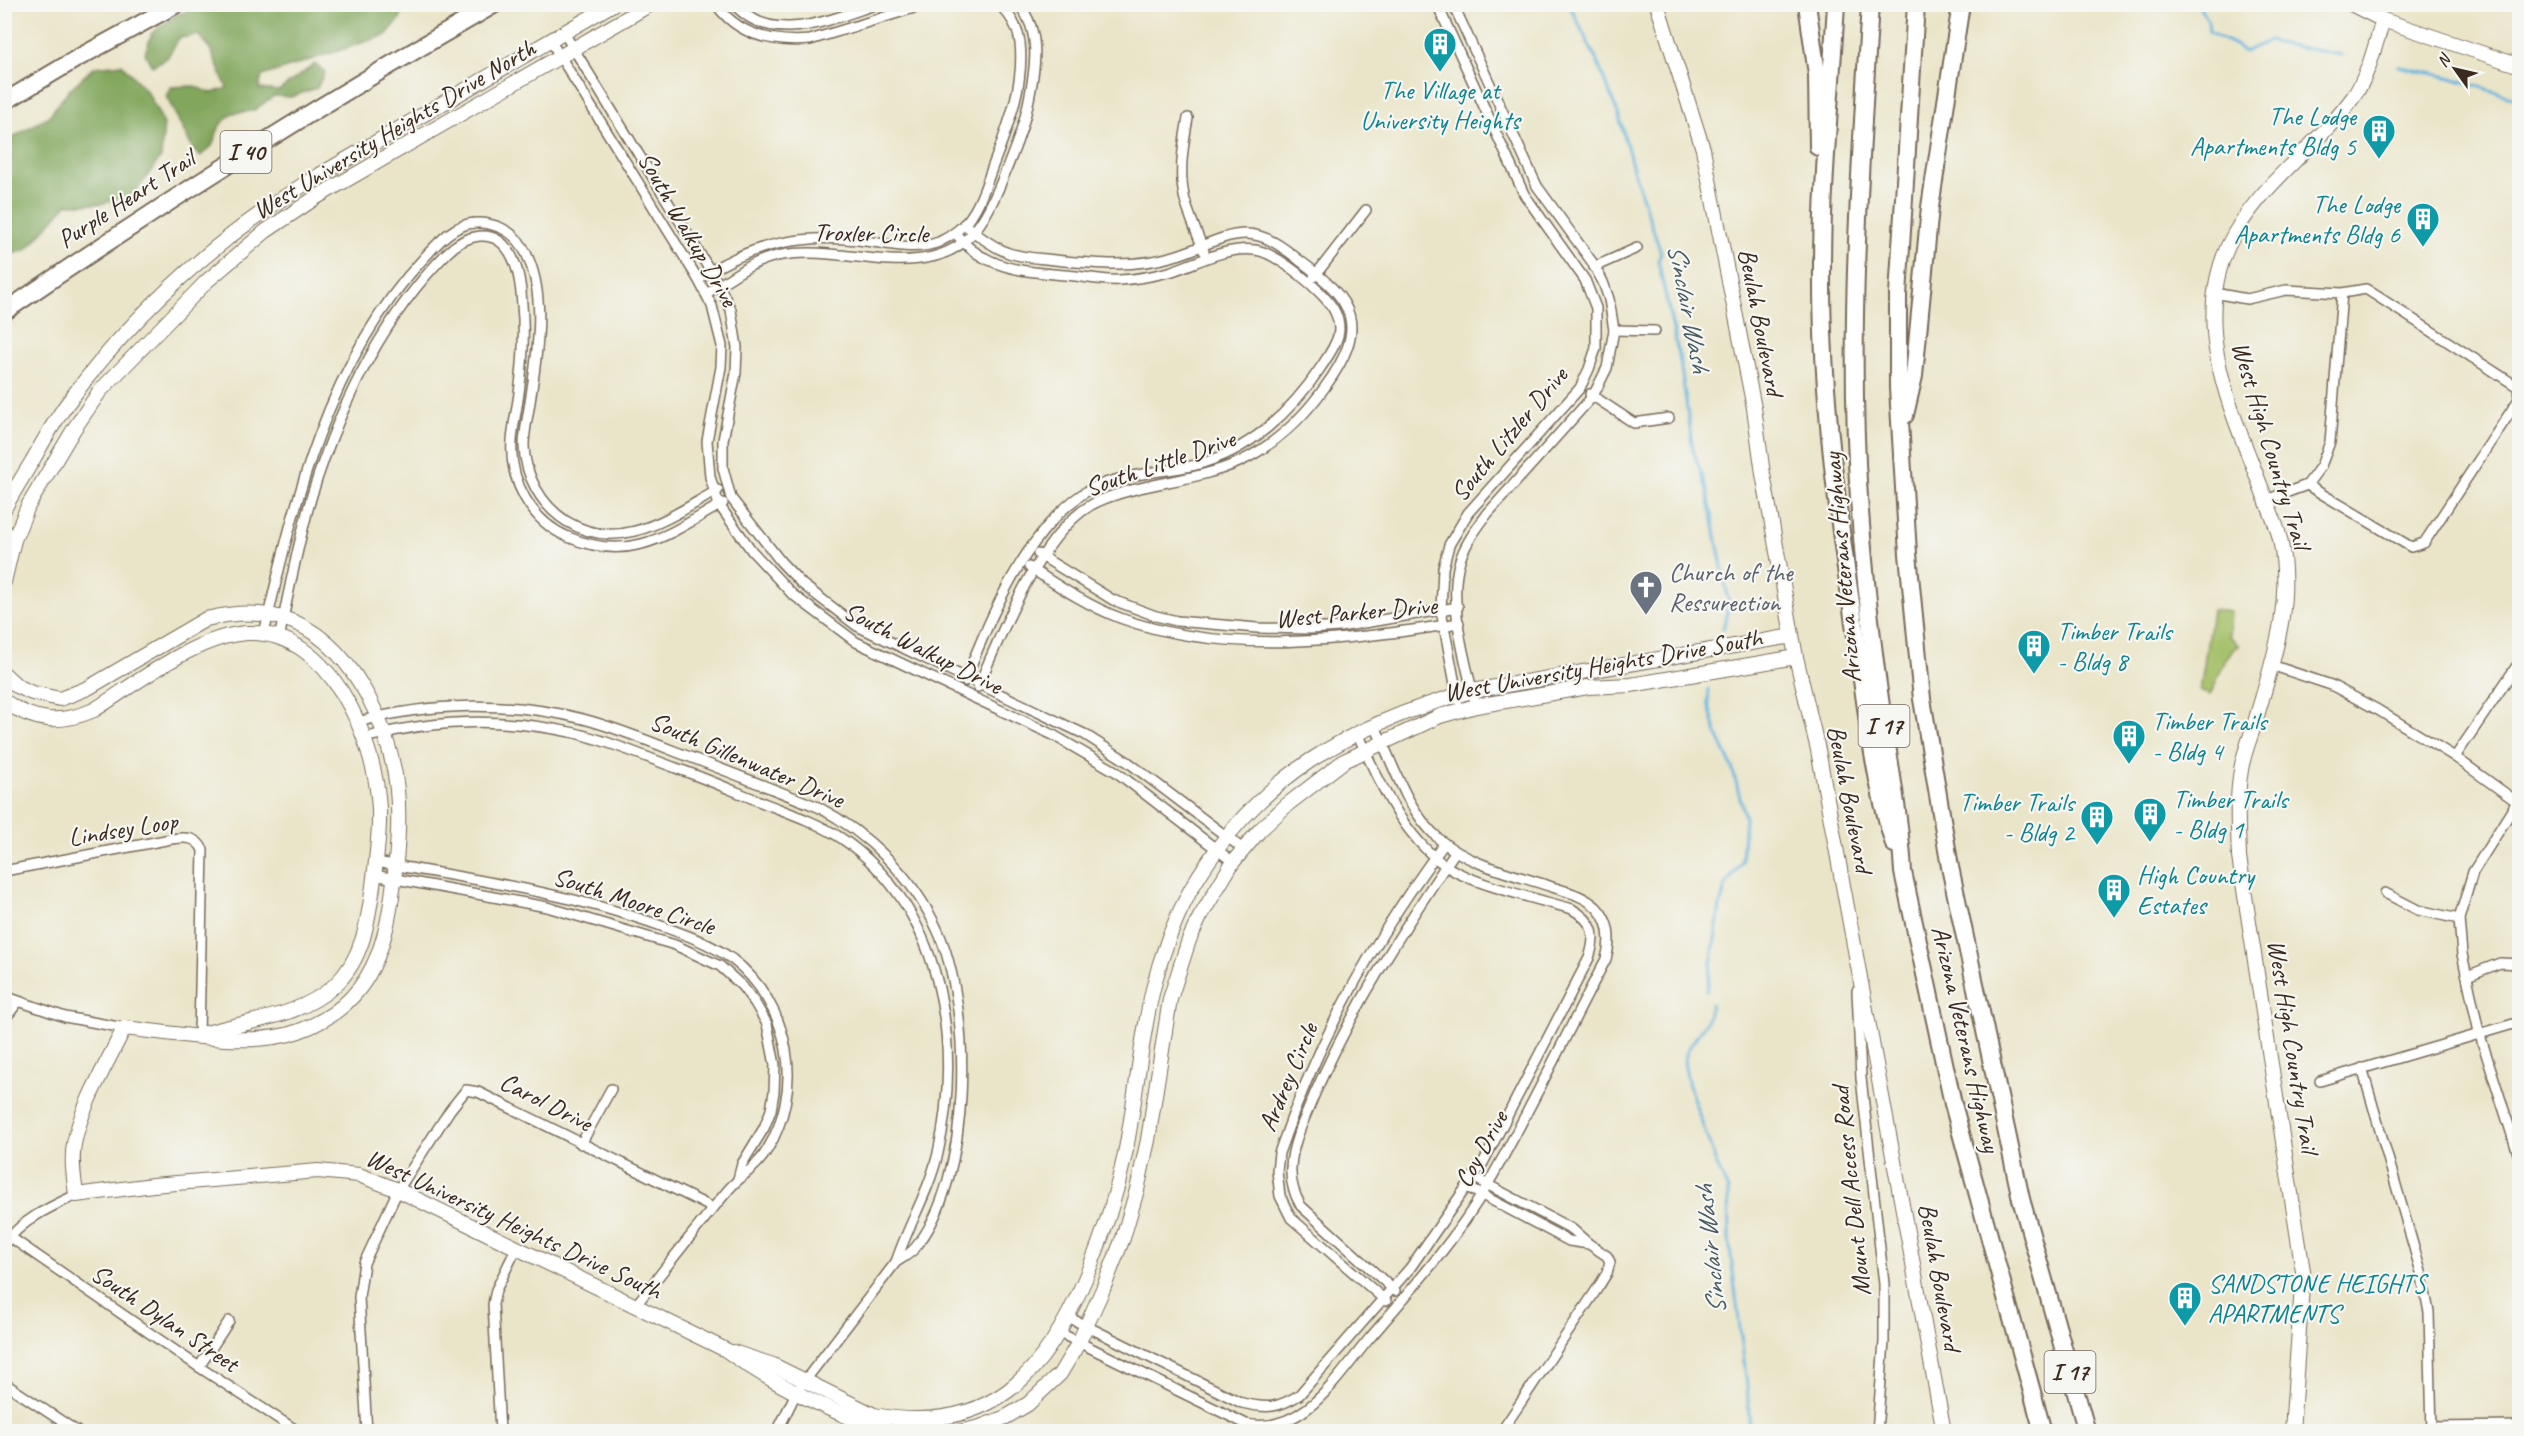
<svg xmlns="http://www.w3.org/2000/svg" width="2524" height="1436" viewBox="0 0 2524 1436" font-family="Caveat,sans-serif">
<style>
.green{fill:#a2bf66;stroke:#6e7442;stroke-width:1.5}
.forest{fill:#81a65b;stroke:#5e683c;stroke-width:1.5}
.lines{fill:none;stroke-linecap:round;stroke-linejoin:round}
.stream{stroke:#62b3dd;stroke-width:3}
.street-casing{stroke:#786b5a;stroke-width:12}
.secondary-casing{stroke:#786b5a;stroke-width:16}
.highway-casing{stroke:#786b5a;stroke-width:20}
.street{stroke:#fff;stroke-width:9}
.secondary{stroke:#fff;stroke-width:14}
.highway{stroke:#fff;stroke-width:16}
.labels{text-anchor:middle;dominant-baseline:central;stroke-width:4.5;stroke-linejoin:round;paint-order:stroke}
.shield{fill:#f6f6f2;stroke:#73675e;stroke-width:1.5}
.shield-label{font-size:24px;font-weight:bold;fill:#3b2a1e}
.culture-label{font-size:26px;fill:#0d838f;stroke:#f6f6f2;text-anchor:start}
.street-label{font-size:26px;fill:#3b2a1e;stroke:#f6f6f2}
.worship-label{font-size:26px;fill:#5b616d;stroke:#f6f6f2;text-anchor:start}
.water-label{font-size:27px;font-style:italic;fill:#495a61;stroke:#f6f6f2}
</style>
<rect width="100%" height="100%" fill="#f6f6f2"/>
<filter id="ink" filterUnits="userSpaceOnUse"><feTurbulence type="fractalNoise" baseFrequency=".0167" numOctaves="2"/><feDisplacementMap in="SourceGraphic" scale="12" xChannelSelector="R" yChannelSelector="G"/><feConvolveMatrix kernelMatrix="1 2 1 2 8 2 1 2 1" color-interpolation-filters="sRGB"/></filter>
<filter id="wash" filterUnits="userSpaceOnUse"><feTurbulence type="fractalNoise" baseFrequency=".008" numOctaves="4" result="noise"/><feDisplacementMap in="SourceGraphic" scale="24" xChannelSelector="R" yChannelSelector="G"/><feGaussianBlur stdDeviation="1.35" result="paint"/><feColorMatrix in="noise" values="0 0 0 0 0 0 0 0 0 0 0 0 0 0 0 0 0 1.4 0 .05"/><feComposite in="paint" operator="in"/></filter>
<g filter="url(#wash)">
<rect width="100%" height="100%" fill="#eae5c9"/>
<!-- green -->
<path class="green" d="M2212 610 2231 612 2229 635 2239 646C2225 650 2218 682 2210 695L2200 691Z"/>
<!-- forest -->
<g class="forest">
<polygon points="234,4 400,5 401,18 386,35 262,76 259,89 278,91 315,64 325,72 317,88 291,97 274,96 253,111 233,113 220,125 212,146 200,156 194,151 166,96 171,87 193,86 212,93 227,88 210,49 198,35 179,38 167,58 152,66 145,53 152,33 176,15 202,6 223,10"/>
<polygon points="122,64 148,93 164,124 161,157 134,194 101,204 67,204 26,250 5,256 5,137 10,139 48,117 70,89 94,67"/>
</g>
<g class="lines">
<!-- stream -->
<g class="stream">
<polyline points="1569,4 1596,59 1619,116 1633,169 1661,253 1658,261 1680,361 1693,450 1707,490 1729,603 1723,629"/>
<path d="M2197 4 2208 20 2209 32C2220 40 2236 42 2244 52L2268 41 2341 55"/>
<polyline points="2398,66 2452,78 2520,100"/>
<polyline points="1707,991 1720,906 1726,884 1742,862 1745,817 1732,767 1717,735 1708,702 1709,689"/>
<polyline points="1711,1004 1707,1021 1688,1049 1684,1062 1689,1086 1716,1163 1728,1190 1729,1240 1747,1385 1750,1432"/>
</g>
</g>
</g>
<g filter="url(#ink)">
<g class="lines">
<!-- street casing -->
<g class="street-casing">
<g id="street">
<path d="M716 4C738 36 774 43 810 40L927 4"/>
<path d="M734 4C772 48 833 18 878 4"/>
<polyline points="1437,4 1524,194 1585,280 1596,308 1596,348 1589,369 1580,388 1468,513 1449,545 1443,568 1441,610 1458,700"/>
<path d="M1453 4 1537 186 1592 262 1603 282 1609 299 1614 330 1607 368 1593 396 1488 513C1477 528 1466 542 1460 560 1447 602 1466 664 1476 706"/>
<polyline points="564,33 719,285 731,310 737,347 736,373 723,440 723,468 731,498 781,562 802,584 857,626 1084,734 1128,762 1243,849"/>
<polyline points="550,40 698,279 712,306 722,346 721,367 707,441 710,477 719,505 752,551 792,594 856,642 1053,735 1115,771 1233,862"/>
<path d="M1188 118C1183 147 1177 178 1187 207 1192 222 1198 236 1204 251"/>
<path d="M964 224C977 235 990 245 1006 252 1021 258 1038 258 1055 260 1096 264 1134 268 1174 256 1197 250 1221 234 1246 234 1266 234 1284 248 1299 260 1355 301 1369 326 1325 387 1303 418 1273 446 1239 462 1194 482 1143 482 1099 501 1043 525 1001 634 978 687"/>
<path d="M955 233C964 244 975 254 989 260 1015 273 1047 273 1076 276 1090 278 1106 281 1120 280 1137 279 1153 276 1169 272 1195 264 1226 246 1255 250 1276 252 1326 293 1335 312 1339 320 1340 328 1338 336 1335 347 1327 358 1321 367 1292 411 1249 452 1195 465 1161 473 1110 474 1081 495 1025 534 989 619 965 681"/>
<polyline points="1594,267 1637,248"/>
<polyline points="1314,277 1366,210"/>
<path d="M698 279C749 245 797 234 858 240 884 243 914 252 939 242 952 236 966 225 973 213 981 201 986 185 991 171 1006 131 1025 87 1020 43 1018 28 1010 14 998 4"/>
<polyline points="2214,293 2247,299 2286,290 2342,293 2366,289 2518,387 2519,399 2424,543 2411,547 2307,485 2321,466 2330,442 2342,293"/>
<path d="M706 294C729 279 754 259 782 255 819 249 854 258 890 260 958 263 979 237 1003 178 1012 155 1022 133 1027 109 1034 76 1044 32 1018 4"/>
<polyline points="1614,330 1655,331"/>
<polyline points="1590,394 1634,423 1669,418"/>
<polyline points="2266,500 2307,485"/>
<polyline points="1038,554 1113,600 1156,616 1177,621 1257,628 1311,629 1340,627 1458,607"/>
<path d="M1029 567C1057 585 1088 606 1120 618 1225 657 1351 640 1459 623"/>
<path d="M264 634C294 502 328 361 423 259 437 244 453 224 475 223 493 222 512 230 522 246 549 289 537 355 530 402 528 416 524 432 524 446 525 476 541 505 566 521 621 555 671 516 718 490"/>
<path d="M279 639C289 591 298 542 312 495 339 408 382 318 447 253 465 235 494 226 510 253 519 268 521 287 522 305 525 335 523 363 519 393 517 409 513 425 512 441 509 481 531 521 568 537 632 564 669 534 723 503"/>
<polyline points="2271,665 2331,685 2378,710 2455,757 2520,804"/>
<path d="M358 722C430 702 511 701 583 719 614 727 644 739 674 751 722 769 770 788 818 807 868 833 913 877 937 929 973 1007 973 1179 915 1248 910 1254 902 1258 896 1262L797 1391 777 1432"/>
<path d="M364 738C434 719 503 717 575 733 609 741 643 756 676 768 707 779 736 792 766 804 792 814 818 823 841 838 942 906 963 1042 938 1153 929 1192 908 1225 896 1262"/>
<polyline points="2455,757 2520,661"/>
<polyline points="2517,802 2473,872 2459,919 2462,954 2479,1032 2520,1160"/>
<path d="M376 862C469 879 559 891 650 922 678 932 707 941 732 959 761 981 780 1015 786 1050 792 1084 785 1121 767 1150 758 1167 741 1175 729 1189 697 1227 667 1266 636 1305"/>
<path d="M4 871 171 839C185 837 196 836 203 850L199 1035"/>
<polyline points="374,875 547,907 675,945 720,966 742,986 755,1003 767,1024 775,1065 774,1092 771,1110 764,1128 742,1164 738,1179"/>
<polyline points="2385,893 2418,910 2459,919"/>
<polyline points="2467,976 2500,963 2520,964"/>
<polyline points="1857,991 1861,1078 1884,1284 1884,1342 1877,1432"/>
<polyline points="4,996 65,1017 124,1028"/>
<polyline points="4,1020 18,1002"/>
<polyline points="2362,1068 2421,1272 2429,1312 2432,1432"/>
<polyline points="2320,1081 2520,1022"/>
<polyline points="581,1144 611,1089"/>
<polyline points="1473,1177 1572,1229 1589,1244 1607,1256 1610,1262 1607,1273 1599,1286 1501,1432"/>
<polyline points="1467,1187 1569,1241 1589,1244"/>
<polyline points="10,1237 199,1367 299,1432"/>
<path d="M4 1245C21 1220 50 1207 76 1195"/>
<path d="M1395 1291 1301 1206C1294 1194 1290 1181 1291 1167 1292 1142 1306 1116 1315 1093 1354 1006 1402 930 1455 852"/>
<path d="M1386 1301 1291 1218 1280 1196 1277 1171 1279 1153C1317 1042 1374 938 1444 844"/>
<path d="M1068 1317 1242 1403C1268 1409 1278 1408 1299 1395L1410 1268 1483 1163 1589 958C1597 934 1594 922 1572 909 1538 899 1474 885 1446 866 1403 837 1377 778 1357 733"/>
<path d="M1060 1333 1246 1424C1303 1436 1337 1377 1369 1339 1411 1290 1455 1241 1488 1184 1530 1111 1566 1034 1606 959 1611 941 1611 923 1597 908 1585 896 1568 892 1552 887 1514 874 1470 866 1439 839 1406 810 1393 763 1374 724"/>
<polyline points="199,1367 229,1321"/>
<polyline points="4,1383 78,1432"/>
<polyline points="2432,1427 2520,1426"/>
<polyline points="367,1432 359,1297 364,1263 398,1190 450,1110 466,1090 478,1092 713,1208"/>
<polyline points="500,1432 493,1304 496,1290 516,1249"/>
</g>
</g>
<!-- secondary casing -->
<g class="secondary-casing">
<g id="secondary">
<polyline points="1657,4 1703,149 1754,408 1763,474 1796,657 1818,750 1944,1432"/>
<polyline points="2351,4 2383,20 2520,66"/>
<path d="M4 509C13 492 24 475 34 458 45 438 56 418 70 400 134 314 215 240 306 183L613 4"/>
<polyline points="4,582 14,540 28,506 74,429 100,391 207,281 266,231 315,198 651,4"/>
<path d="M4 674 17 686 32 693 60 699 88 688 206 619C230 613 258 611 282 618 349 636 391 726 397 790 400 817 398 843 395 871 388 941 374 1004 299 1031 251 1049 175 1033 124 1028 107 1064 81 1106 74 1144 71 1161 74 1178 76 1195L153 1185 318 1171 359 1175 398 1190 726 1350C771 1383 836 1415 890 1432"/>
<path d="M4 701C35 723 61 724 94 710 137 683 196 636 247 633 330 629 376 741 379 809 380 835 376 860 373 886 368 921 363 959 335 985 298 1019 246 1020 200 1035"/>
<path d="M733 1352 773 1365 874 1415C991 1436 1045 1374 1085 1279 1102 1239 1116 1197 1125 1154 1136 1099 1140 1043 1153 989 1161 955 1174 921 1190 891 1254 778 1351 724 1472 691L1792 636"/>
<polyline points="959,1432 980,1427 1006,1417 1028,1404 1060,1374 1079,1342 1103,1289 1123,1238 1137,1190 1148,1140 1170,999 1189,940 1200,917 1233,862 1260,830 1288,804 1344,761 1440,716 1476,706 1588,687 1631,685 1796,657"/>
<path d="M2292 1432 2303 1271 2239 857C2238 828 2236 799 2241 770 2243 756 2249 741 2254 726 2272 663 2294 606 2280 539 2276 522 2267 504 2261 487 2232 411 2191 328 2228 246 2256 186 2316 149 2354 96 2369 74 2375 45 2383 20"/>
</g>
</g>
<!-- highway casing -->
<g class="highway-casing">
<g id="highway">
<polyline points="1807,4 1817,74 1818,147"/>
<path d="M1836 4C1831 92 1822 180 1822 268 1821 393 1838 519 1857 643 1866 708 1874 780 1894 844"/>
<path d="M1870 4C1860 169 1848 334 1859 498 1864 568 1871 637 1881 706 1889 762 1900 816 1903 872L1953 1104 2043 1432"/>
<polyline points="1916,4 1898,295 1898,388 1908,554 1922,699 1950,867 2021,1199 2087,1432"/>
<polyline points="4,102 76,59 177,4"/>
<path d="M4 312C164 202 327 100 495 4"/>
<polyline points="1905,415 1914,376 1930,207 1961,4"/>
</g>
</g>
<!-- street -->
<use href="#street" class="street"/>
<!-- secondary -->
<use href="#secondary" class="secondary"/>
<!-- highway -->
<use href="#highway" class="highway"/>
</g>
</g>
<!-- icons -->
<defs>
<g id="building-pin" transform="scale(1.725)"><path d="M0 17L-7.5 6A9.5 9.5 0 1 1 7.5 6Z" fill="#0f9aa8" stroke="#f6f6f2"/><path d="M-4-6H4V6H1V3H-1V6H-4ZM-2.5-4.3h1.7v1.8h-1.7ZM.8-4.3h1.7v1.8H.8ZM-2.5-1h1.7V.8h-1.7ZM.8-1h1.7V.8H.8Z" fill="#fff"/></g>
<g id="church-pin" transform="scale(1.725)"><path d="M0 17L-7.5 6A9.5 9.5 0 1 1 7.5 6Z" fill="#6b7280" stroke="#f6f6f2"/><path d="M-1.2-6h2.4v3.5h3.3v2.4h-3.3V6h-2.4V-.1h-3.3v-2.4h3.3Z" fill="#fff"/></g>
</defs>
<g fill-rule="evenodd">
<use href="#building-pin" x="1440" y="44"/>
<use href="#building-pin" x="2379" y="131"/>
<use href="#building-pin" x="2423" y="219"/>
<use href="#church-pin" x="1646" y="587"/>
<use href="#building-pin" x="2034" y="646"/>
<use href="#building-pin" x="2129" y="736"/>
<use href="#building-pin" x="2150" y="814"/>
<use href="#building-pin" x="2097" y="817"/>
<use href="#building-pin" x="2114" y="890"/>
<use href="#building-pin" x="2185" y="1298"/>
</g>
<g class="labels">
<!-- shield labels -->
<g class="shield">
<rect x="220.5" y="131" width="51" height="42" rx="4.5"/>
<rect x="1858.5" y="705" width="51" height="42" rx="4.5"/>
<rect x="2044.5" y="1351" width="51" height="42" rx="4.5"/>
</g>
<g class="shield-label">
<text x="246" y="152">I 40</text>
<text x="1884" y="726">I 17</text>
<text x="2070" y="1372">I 17</text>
</g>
<!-- culture labels -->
<g class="culture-label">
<text x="1440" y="90" text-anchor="middle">The Village at<tspan x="1440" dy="30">University Heights</tspan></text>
<text x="2356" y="116" text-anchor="end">The Lodge<tspan x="2356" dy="30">Apartments Bldg 5</tspan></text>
<text x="2400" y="204" text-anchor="end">The Lodge<tspan x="2400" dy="30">Apartments Bldg 6</tspan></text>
<text x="2057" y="631">Timber Trails<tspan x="2057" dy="30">- Bldg 8</tspan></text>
<text x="2152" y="721">Timber Trails<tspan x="2152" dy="30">- Bldg 4</tspan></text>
<text x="2173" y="799">Timber Trails<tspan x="2173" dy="30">- Bldg 1</tspan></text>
<text x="2074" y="802" text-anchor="end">Timber Trails<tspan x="2074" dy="30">- Bldg 2</tspan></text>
<text x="2137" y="875">High Country<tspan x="2137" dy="30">Estates</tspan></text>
<text x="2208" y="1283">SANDSTONE HEIGHTS<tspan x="2208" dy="30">APARTMENTS</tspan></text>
</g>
<!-- street labels -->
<g class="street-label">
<text transform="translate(394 129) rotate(-31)">West University Heights Drive North</text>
<text transform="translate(126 199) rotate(-33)">Purple Heart Trail</text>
<text transform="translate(688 229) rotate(60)">South Walkup Drive</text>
<text transform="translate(871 233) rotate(1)">Troxler Circle</text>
<text transform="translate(1761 322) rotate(79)">Beulah Boulevard</text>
<text transform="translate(1509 434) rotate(-50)">South Litzler Drive</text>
<text transform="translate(2271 445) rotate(73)">West High Country Trail</text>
<text transform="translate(1160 463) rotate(-19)">South Little Drive</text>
<text transform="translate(1842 568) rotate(-95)">Arizona Veterans Highway</text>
<text transform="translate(1356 612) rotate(-5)">West Parker Drive</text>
<text transform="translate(923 648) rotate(27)">South Walkup Drive</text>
<text transform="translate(1603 665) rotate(-10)">West University Heights Drive South</text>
<text transform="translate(747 760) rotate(23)">South Gillenwater Drive</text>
<text transform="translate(1850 799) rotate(79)">Beulah Boulevard</text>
<text transform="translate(123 829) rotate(-9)">Lindsey Loop</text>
<text transform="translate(634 901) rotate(18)">South Moore Circle</text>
<text transform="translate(1966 1039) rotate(77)">Arizona Veterans Highway</text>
<text transform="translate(2293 1046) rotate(81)">West High Country Trail</text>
<text transform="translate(1288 1077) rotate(-67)">Ardrey Circle</text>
<text transform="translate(546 1102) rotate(27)">Carol Drive</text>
<text transform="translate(1481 1149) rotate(-61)">Coy Drive</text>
<text transform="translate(1851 1191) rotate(-96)">Mount Dell Access Road</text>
<text transform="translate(514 1224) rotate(25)">West University Heights Drive South</text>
<text transform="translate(1940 1277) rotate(80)">Beulah Boulevard</text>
<text transform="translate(165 1318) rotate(34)">South Dylan Street</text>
</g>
<!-- worship labels -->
<g class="worship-label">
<text x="1669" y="572">Church of the<tspan x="1669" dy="30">Ressurection</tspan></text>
</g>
<!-- water labels -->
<g class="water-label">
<text transform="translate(1689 308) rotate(79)">Sinclair Wash</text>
<text transform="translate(1710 1250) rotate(-96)">Sinclair Wash</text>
</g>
</g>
<!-- margin -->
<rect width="2524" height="1436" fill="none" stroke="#f6f6f2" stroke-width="24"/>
<!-- north arrow -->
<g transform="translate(2455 69) rotate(304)" stroke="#f6f6f2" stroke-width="4.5" paint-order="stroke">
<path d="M0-4.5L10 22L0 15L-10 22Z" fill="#3b2a1e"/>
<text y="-9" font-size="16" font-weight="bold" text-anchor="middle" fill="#3b2a1e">N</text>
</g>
</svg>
